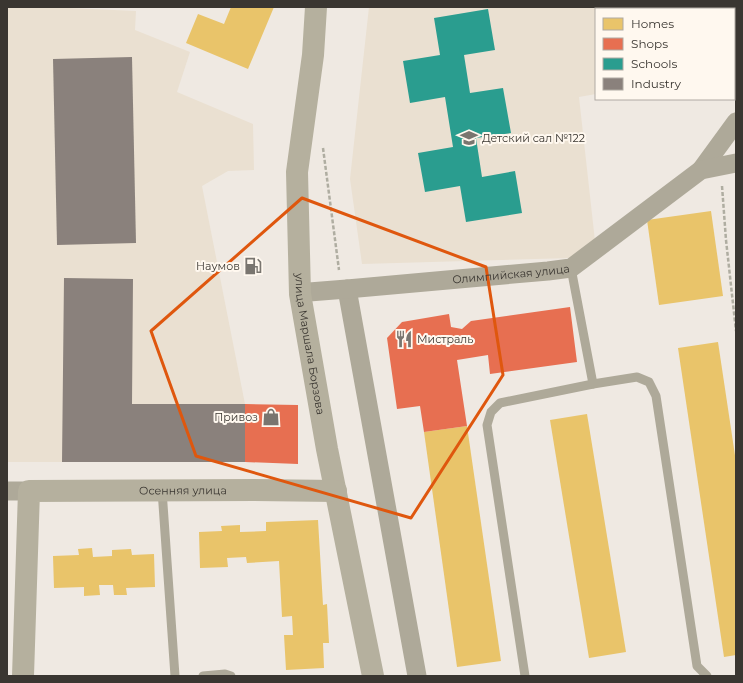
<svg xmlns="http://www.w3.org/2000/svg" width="743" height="683" viewBox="0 0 743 683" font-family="Montserrat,sans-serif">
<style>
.built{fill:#eae0d1}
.homes{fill:#e9c46a}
.shops{fill:#e76f51}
.schools{fill:#2a9d8f}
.industry{fill:#8a817c}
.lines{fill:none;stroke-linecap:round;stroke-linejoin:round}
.path{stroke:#afada1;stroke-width:2.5;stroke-dasharray:4 2;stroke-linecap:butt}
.lane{stroke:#aea999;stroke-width:9}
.street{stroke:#aea999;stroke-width:19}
.secondary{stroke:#b5b09e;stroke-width:22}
.marked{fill:none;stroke:#df570e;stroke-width:3;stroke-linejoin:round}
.labels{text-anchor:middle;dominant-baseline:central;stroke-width:4;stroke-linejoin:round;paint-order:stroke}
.poi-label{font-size:11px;fill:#3a3631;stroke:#fff8ef;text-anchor:start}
.street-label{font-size:11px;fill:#3a3631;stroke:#fff8ef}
</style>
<rect width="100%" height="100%" fill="#efe9e2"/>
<!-- built -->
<g class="built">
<polygon points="7,7 48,7 136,11 135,30 190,52 177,92 253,124 254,170 228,171 202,186 245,404 245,462 7,462"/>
<polygon points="369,7 630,7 630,9 596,9 596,94 579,97 595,241 572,258 362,264 350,179"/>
</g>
<!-- homes -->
<g class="homes">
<polygon points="231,7 274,7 248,69 186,43 198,14 224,24"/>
<polygon points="711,211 723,296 659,305 647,220"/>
<polygon points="718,342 736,462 736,655 724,657 678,348"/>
<polygon points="587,414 626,652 589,658 550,420"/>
<polygon points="467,426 501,661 457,667 424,432"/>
<polygon points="318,520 323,605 327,604 329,643 323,643 324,668 286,670 284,635 293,635 292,616 282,617 279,561 247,563 246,557 227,558 228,567 200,568 199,532 222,531 221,526 240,525 240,532 266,531 266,522"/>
<polygon points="92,548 93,557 112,556 112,550 131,549 132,555 154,554 155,587 126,588 127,595 114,595 113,585 99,585 100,595 84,596 84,587 54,588 53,556 79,555 78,549"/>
</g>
<!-- shops -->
<g class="shops">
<polygon points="570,307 577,362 490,374 488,355 457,360 467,426 424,432 420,406 397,409 387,338 402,322 449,314 451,327 462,329 471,321"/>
<polygon points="245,404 298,405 298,464 245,462"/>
</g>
<!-- schools -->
<polygon class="schools" points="488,9 495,50 464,55 470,93 503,88 511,133 476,138 482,177 515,171 522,213 466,222 460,186 425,192 418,153 453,147 445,97 410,103 403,61 440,55 434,18"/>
<!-- industry -->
<g class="industry">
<polygon points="132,57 136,243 57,245 53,59"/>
<polygon points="64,278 133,279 132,404 245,404 245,462 62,462"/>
</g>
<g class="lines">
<!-- path -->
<g class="path">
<polyline points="323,148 339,270"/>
<polyline points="722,186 726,240 736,331"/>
</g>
<!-- lane -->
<g class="lane">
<polyline points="571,268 593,384"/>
<polyline points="162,490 175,676"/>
<polyline points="203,676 225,674 231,676"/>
<polyline points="525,676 487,425 491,412 500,403 593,384 637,377 649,382 656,396 697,666 707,676"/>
</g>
<!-- street -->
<g class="street">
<polyline points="701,170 736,122"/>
<polyline points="347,289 417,676"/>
<path id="s1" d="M300 294 309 292 347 289 548 271 571 268 701 170 736 163"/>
<polyline points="7,491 29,491"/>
</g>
<!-- secondary -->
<g class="secondary">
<path id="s2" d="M316 7 313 55 297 172 300 294 327 449 373 676"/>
<path id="s3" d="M23 676 29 491 254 490 336 491"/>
</g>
</g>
<!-- marked area -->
<path class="marked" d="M302 198 486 267 503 375 411 518 196 456 151 331Z"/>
<!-- icons -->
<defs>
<g id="school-bare" transform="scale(1.38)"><path d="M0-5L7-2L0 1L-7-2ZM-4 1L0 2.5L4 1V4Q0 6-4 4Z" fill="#79756f" stroke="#fff8ef" stroke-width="2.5" paint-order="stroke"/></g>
<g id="fuel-bare" transform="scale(1.38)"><path d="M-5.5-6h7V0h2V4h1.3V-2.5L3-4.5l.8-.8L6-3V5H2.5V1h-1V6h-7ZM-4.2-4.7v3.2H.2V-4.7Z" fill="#79756f" stroke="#fff8ef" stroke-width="2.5" paint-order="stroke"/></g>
<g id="restaurant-bare" transform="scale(1.38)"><path d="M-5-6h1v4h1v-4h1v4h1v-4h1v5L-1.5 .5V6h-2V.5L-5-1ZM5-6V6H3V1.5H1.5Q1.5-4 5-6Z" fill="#79756f" stroke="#fff8ef" stroke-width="2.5" paint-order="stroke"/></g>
<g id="shop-bare" transform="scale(1.38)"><path d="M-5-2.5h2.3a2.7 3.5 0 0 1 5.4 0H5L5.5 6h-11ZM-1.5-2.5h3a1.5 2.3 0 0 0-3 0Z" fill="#79756f" stroke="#fff8ef" stroke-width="2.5" paint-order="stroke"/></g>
</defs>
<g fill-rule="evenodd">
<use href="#school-bare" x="469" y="138"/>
<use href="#fuel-bare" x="253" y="266"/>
<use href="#restaurant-bare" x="404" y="339"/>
<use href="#shop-bare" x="271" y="417"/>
</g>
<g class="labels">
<!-- poi labels -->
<g class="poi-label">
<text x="482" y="138">Детский сал №122</text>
<text x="240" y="266" text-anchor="end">Наумов</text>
<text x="417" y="339">Мистраль</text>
<text x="258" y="417" text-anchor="end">Привоз</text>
</g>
<!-- street labels -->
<g class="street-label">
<text stroke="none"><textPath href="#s1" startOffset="212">Олимпийская улица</textPath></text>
<text stroke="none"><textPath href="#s2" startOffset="339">улица Маршала Борзова</textPath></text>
<text stroke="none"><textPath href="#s3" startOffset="339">Осенняя улица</textPath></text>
</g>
</g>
<!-- border -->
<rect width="743" height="683" fill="none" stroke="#3a3631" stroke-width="16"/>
<!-- legend -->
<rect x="595" y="8" width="140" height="92" fill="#fff8ef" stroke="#b0aaa3"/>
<rect x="603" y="18" width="20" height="12" fill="#e9c46a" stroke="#b0aaa3"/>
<text x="631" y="28" font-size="12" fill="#3a3631">Homes</text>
<rect x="603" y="38" width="20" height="12" fill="#e76f51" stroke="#b0aaa3"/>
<text x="631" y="48" font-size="12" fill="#3a3631">Shops</text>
<rect x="603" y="58" width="20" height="12" fill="#2a9d8f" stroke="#b0aaa3"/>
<text x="631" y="68" font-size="12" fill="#3a3631">Schools</text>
<rect x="603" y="78" width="20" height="12" fill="#8a817c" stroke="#b0aaa3"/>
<text x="631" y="88" font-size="12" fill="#3a3631">Industry</text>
</svg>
